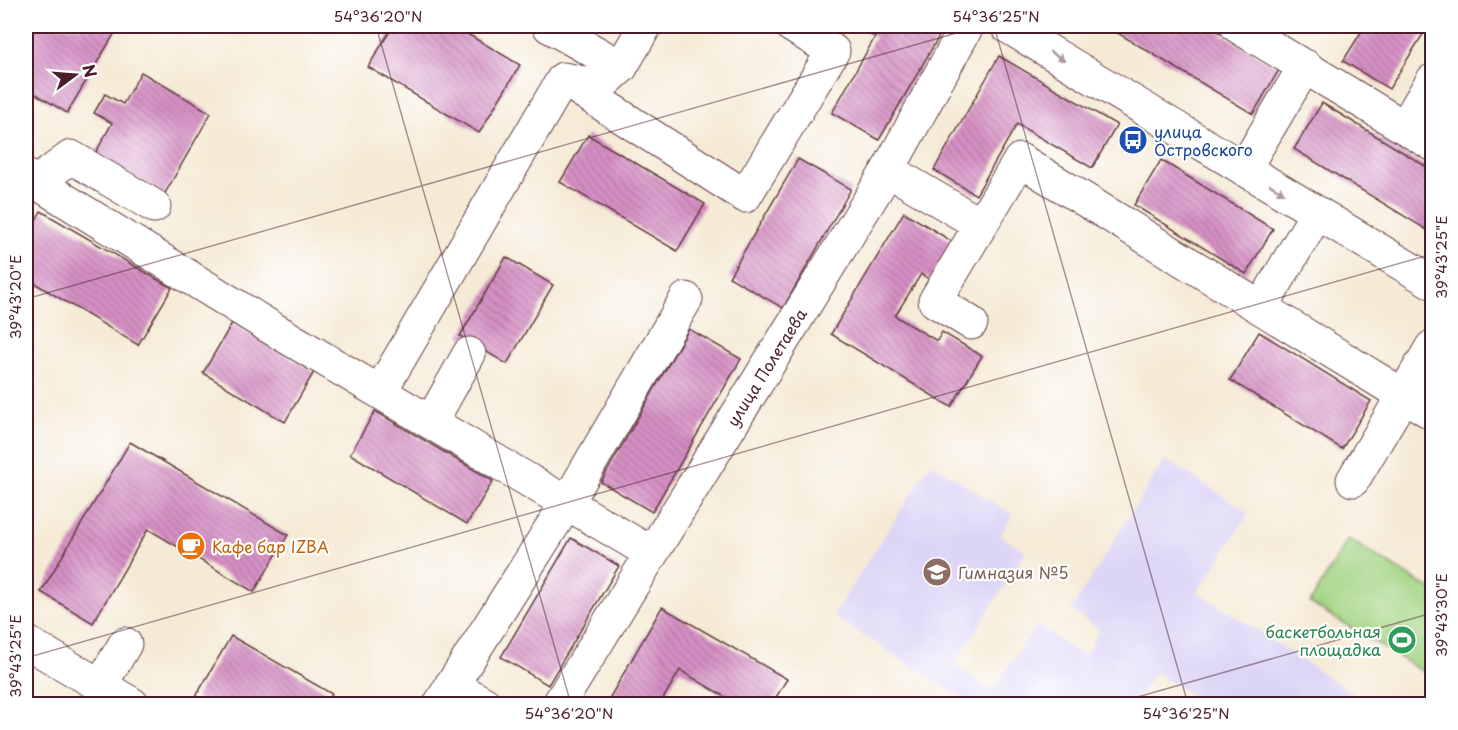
<svg xmlns="http://www.w3.org/2000/svg" width="1458" height="730" viewBox="0 0 1458 730" font-family="'Playpen Sans',sans-serif">
<style>
.built{fill:#ddd5f6}
.pitch{fill:#a3d483;stroke:#767a57;stroke-width:1.5}
.building{fill:url(#building-back-hatch)}
.lines{fill:none;stroke-linecap:round;stroke-linejoin:round}
.minor-casing{stroke:#643d44;stroke-width:35}
.minor{stroke:#fff;stroke-width:33}
.oneway{fill:#ae9aa0}
.ticks{fill:none;stroke:#4a1f2b;stroke-width:1.5;stroke-opacity:0.45}
.labels{text-anchor:middle;dominant-baseline:central;stroke-width:4.5;stroke-linejoin:round;paint-order:stroke}
.transit-label{font-size:16px;fill:#164399;stroke:#fff;text-anchor:start}
.street-label{font-size:16px;fill:#4a1f2b;stroke:#fff}
.food-label{font-size:16px;fill:#c56008;stroke:#fff;text-anchor:start}
.education-label{font-size:16px;fill:#785e54;stroke:#fff;text-anchor:start}
.leisure-label{font-size:16px;fill:#27864d;stroke:#fff;text-anchor:end}
.neatline{fill:none;stroke:#4a1f2b;stroke-width:2}
.ticks-label{font-size:15px;text-anchor:middle;fill:#4a1f2b}
</style>
<defs>
<pattern id="building-back-hatch" width="6" height="6" patternUnits="userSpaceOnUse" patternTransform="scale(1.5)"><rect width="6" height="6" fill="#d590c4"/><path d="M-1 5l2 2M0 0l6 6M5-1l2 2" fill="none" stroke="#af759f"/></pattern>
</defs>
<rect width="100%" height="100%" fill="#fff"/>
<filter id="ink" filterUnits="userSpaceOnUse"><feTurbulence type="fractalNoise" baseFrequency=".0167" numOctaves="2"/><feDisplacementMap in="SourceGraphic" scale="12" xChannelSelector="R" yChannelSelector="G"/><feConvolveMatrix kernelMatrix="1 2 1 2 8 2 1 2 1" color-interpolation-filters="sRGB"/></filter>
<filter id="wash" filterUnits="userSpaceOnUse"><feTurbulence type="fractalNoise" baseFrequency=".008" numOctaves="4" result="noise"/><feDisplacementMap in="SourceGraphic" scale="24" xChannelSelector="R" yChannelSelector="G"/><feGaussianBlur stdDeviation="1.35" result="paint"/><feColorMatrix in="noise" values="0 0 0 0 0 0 0 0 0 0 0 0 0 0 0 0 0 1.4 0 .05"/><feComposite in="paint" operator="in"/></filter>
<g filter="url(#wash)">
<rect width="100%" height="100%" fill="#f5ead5"/>
<!-- built -->
<polygon class="built" points="1165,459 1249,513 1198,592 1369,704 1205,704 1155,672 1136,701 1140,704 971,704 833,616 931,463 1013,515 1000,535 1026,552 954,665 994,690 1036,625 1084,656 1100,630 1071,610"/>
<!-- pitch -->
<polygon class="pitch" points="1348,539 1432,590 1432,677 1310,603"/>
<g id="blocks">
<!-- building -->
<g class="building">
<polygon points="26,26 119,26 67,113 26,88"/>
<polygon points="393,26 454,26 520,65 479,133 368,67"/>
<polygon points="856,26 945,26 879,140 832,113 875,37"/>
<polygon points="1106,26 1209,26 1280,68 1253,114"/>
<polygon points="1365,26 1428,26 1389,89 1343,61"/>
<polygon points="999,56 1117,125 1092,168 1017,124 976,195 934,170"/>
<polygon points="141,72 211,113 164,195 95,154 112,123 94,113 105,94 123,104"/>
<polygon points="1322,103 1432,170 1432,233 1294,149"/>
<polygon points="588,135 705,204 677,251 560,182"/>
<polygon points="798,159 851,189 783,308 729,277"/>
<polygon points="1161,160 1273,229 1246,274 1134,205"/>
<polygon points="41,211 172,288 138,345 26,278 26,238"/>
<polygon points="904,212 953,242 930,280 921,274 895,316 937,341 942,332 982,356 951,407 831,334"/>
<polygon points="506,257 553,285 507,364 460,336"/>
<polygon points="232,323 314,372 285,422 203,373"/>
<polygon points="689,329 741,359 652,512 601,482"/>
<polygon points="1259,332 1371,401 1342,449 1230,380"/>
<polygon points="375,411 493,481 467,524 350,454"/>
<polygon points="130,442 288,535 254,592 148,529 93,623 41,592"/>
<polygon points="571,538 619,566 548,685 501,657"/>
<polygon points="662,607 787,679 772,704 723,704 727,698 680,670 660,704 606,704"/>
<polygon points="231,636 332,694 325,704 205,704 195,698"/>
</g>
</g>
</g>
<g filter="url(#ink)">
<use href="#blocks" fill-opacity="0" stroke="#643d44" stroke-width="1.5"/>
<g class="lines">
<!-- minor casing -->
<g class="minor-casing">
<g id="minor">
<polyline points="549,26 621,67"/>
<polyline points="1007,26 1432,282"/>
<polyline points="1237,26 1432,144"/>
<polyline points="571,84 745,196 833,51 792,26"/>
<polyline points="1405,127 1432,81"/>
<polyline points="1244,169 1305,66"/>
<polyline points="888,170 981,225"/>
<polyline points="26,176 270,327 651,553"/>
<polyline points="36,183 71,157 154,206"/>
<polyline points="1261,308 1317,213"/>
<polyline points="971,323 935,301 1020,160 1432,413"/>
<polyline points="381,390 563,79 600,86 621,67 645,26"/>
<polyline points="431,422 469,354"/>
<polyline points="1353,480 1432,347"/>
<polyline points="26,642 132,704"/>
<polyline points="451,685 485,704"/>
<polyline points="100,686 125,644"/>
<polyline points="440,704 567,503 686,299"/>
<polyline points="559,704 888,170 967,26"/>
</g>
</g>
<!-- minor -->
<use href="#minor" class="minor"/>
</g>
<!-- one-way arrows -->
<defs><path id="oneway-solid" d="M-6-.8H1V-3.2L6.5 0L1 3.2V.8H-6Z" transform="scale(1.5)"/></defs>
<g class="oneway">
<use href="#oneway-solid" transform="translate(1057 56) rotate(31)"/>
<use href="#oneway-solid" transform="translate(1277 189) rotate(31)"/>
</g>
</g>
<!-- ticks -->
<path class="ticks" d="M376 26 571 704M994 26 1188 704M26 299 981 26M26 658 1432 254M1113 704 1432 613"/>
<!-- icons -->
<defs>
<g id="bus-disc" transform="scale(1.5)"><circle r="9.5" fill="#1a4fb4" stroke="#fff"/><path d="M-5-6H5V4H4V6H2V4H-2V6H-4V4H-5ZM-3.5-4V0h7V-4ZM-3.5 1.2v1.5H-2V1.2ZM2 1.2v1.5H3.5V1.2Z" fill="#fff"/></g>
<g id="cafe-disc" transform="scale(1.5)"><circle r="9.5" fill="#e8710a" stroke="#fff"/><path d="M-5.5-4.5H6V0H3Q3 3.5 0 3.5H-2.5Q-5.5 3.5-5.5 0ZM3-3.2v2h1.7v-2ZM-6 4.5H4V6H-6Z" fill="#fff"/></g>
<g id="school-disc" transform="scale(1.5)"><circle r="9.5" fill="#8d6e63" stroke="#fff"/><path d="M0-5L7-2L0 1L-7-2ZM-4 1L0 2.5L4 1V4Q0 6-4 4Z" fill="#fff"/></g>
<g id="stadium-disc" transform="scale(1.5)"><circle r="9.5" fill="#2e9e5b" stroke="#fff"/><path d="M0-5a6.5 5 0 1 0 0 10a6.5 5 0 1 0 0-10ZM-3.5-1.8h7v3.6h-7Z" fill="#fff"/></g>
</defs>
<g fill-rule="evenodd">
<use href="#bus-disc" x="1133" y="140"/>
<use href="#cafe-disc" x="191" y="546"/>
<use href="#school-disc" x="937" y="572"/>
<use href="#stadium-disc" x="1402" y="640"/>
</g>
<g class="labels">
<!-- transit labels -->
<g class="transit-label">
<text x="1154" y="131">улица<tspan x="1154" dy="18">Островского</tspan></text>
</g>
<!-- street labels -->
<g class="street-label">
<text transform="translate(766 367) rotate(-58)">улица Полетаева</text>
</g>
<!-- food labels -->
<g class="food-label">
<text x="212" y="546">Кафе бар IZBA</text>
</g>
<!-- education labels -->
<g class="education-label">
<text x="958" y="572">Гимназия №5</text>
</g>
<!-- leisure labels -->
<g class="leisure-label">
<text x="1381" y="631">баскетбольная<tspan x="1381" dy="18">площадка</tspan></text>
</g>
</g>
<!-- margin -->
<rect width="1458" height="730" fill="none" stroke="#fff" stroke-width="66"/>
<!-- north arrow -->
<g transform="translate(75 75) rotate(74)" stroke="#ffffff" stroke-width="4.5" paint-order="stroke">
<path d="M0-4.5L10 22L0 15L-10 22Z" fill="#4a1f2b"/>
<text y="-9" font-size="16" font-weight="bold" text-anchor="middle" fill="#4a1f2b">N</text>
</g>
<rect x="33" y="33" width="1392" height="664" class="neatline"/>
<g class="ticks-label">
<text x="378" y="22">54°36'20"N</text>
<text x="996" y="22">54°36'25"N</text>
<text transform="translate(1442 257) rotate(-90)" y="5">39°43'25"E</text>
<text transform="translate(16 297) rotate(-90)" y="5">39°43'20"E</text>
<text transform="translate(1442 615) rotate(-90)" y="5">39°43'30"E</text>
<text transform="translate(16 656) rotate(-90)" y="5">39°43'25"E</text>
<text x="569" y="719">54°36'20"N</text>
<text x="1186" y="719">54°36'25"N</text>
</g>
</svg>
